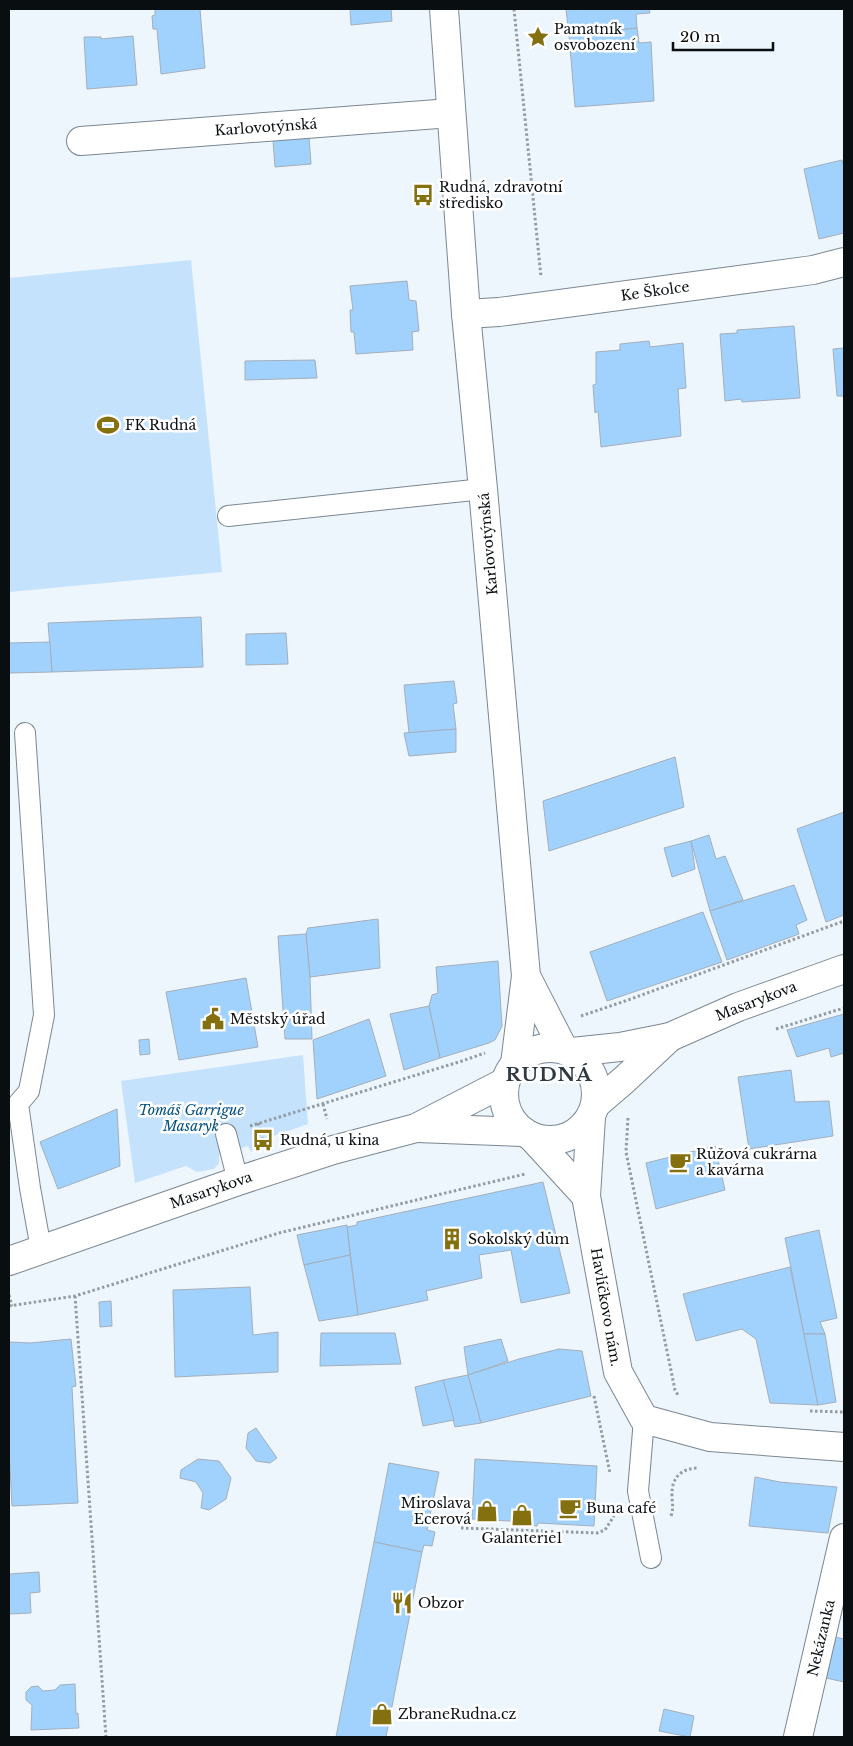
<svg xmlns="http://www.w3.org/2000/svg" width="853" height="1746" viewBox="0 0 853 1746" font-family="'Libre Baskerville',serif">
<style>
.green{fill:#c5e2fc}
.building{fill:#a1d2fd;stroke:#a3afbb}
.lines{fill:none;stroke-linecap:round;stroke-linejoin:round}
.service-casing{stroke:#7b8792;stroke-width:22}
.minor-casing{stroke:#7b8792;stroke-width:30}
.tertiary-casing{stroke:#7b8792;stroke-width:30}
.secondary-casing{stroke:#7b8792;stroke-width:30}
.path{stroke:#949ba1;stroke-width:3;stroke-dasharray:2.5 2.5;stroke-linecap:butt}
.service{stroke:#fff;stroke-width:20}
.minor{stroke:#fff;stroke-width:28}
.tertiary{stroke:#fff;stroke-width:28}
.secondary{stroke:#fff;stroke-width:28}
.labels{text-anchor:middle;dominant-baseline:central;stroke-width:5;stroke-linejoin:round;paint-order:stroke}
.poi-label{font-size:14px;fill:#090e11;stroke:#fff;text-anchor:start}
.street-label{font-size:14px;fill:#090e11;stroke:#fff}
.park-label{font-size:14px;font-style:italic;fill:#034f7f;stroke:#fff}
.district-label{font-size:19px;font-weight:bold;letter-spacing:1px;fill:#2e3942;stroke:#fff}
</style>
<rect width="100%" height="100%" fill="#edf5fd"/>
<!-- green -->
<g class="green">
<polygon points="191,260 222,572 9,592 9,278"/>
<polygon points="303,1055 308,1124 259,1141 251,1152 248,1146 219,1155 219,1163 214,1169 197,1172 186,1166 135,1183 121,1081"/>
</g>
<!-- building -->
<g class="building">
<polygon points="155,9 200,9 205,68 161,74 157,29 153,29 152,16 155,15"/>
<polygon points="350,9 391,9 392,21 351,25"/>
<polygon points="566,9 649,9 650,13 636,14 637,28 569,35"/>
<polygon points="637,28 639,43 651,42 654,101 575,107 569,35"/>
<polygon points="133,36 137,85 87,89 84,37 101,37 101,39"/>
<polygon points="309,138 311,164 275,167 273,140"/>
<polygon points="842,160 844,168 844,233 819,239 804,169"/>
<polygon points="407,281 409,300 416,301 419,331 412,332 413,350 356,354 354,332 351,332 350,310 353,310 350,286"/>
<polygon points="794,326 800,398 742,402 741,399 725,401 720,334 737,333 737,330"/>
<polygon points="649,341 650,347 683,343 686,388 678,389 681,436 601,447 598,411 595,413 593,385 596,384 596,352 620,350 620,344"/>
<polygon points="844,348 844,396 837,396 833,349"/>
<polygon points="315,360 317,378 245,380 245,361"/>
<polygon points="201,617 203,667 52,672 48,623"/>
<polygon points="286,633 288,664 246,665 246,634"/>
<polygon points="50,642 52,672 9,673 9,643"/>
<polygon points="454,681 457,703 453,704 456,729 409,733 404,685"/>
<polygon points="456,729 456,752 409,756 404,733"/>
<polygon points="675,757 684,807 549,851 543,801"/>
<polygon points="844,812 844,915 826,922 797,829"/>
<polygon points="709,835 716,859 725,856 743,900 710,911 691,841"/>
<polygon points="691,841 695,869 672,877 664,848"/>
<polygon points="794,885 807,920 796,925 799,934 727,960 710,911"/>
<polygon points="703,912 722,962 607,1001 590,952"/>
<polygon points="378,919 380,968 310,977 306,934 308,928"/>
<polygon points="306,934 310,977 312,1039 285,1039 278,936"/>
<polygon points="498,961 502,1026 495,1040 489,1043 440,1058 429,1006 432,995 438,993 436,967"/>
<polygon points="246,978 258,1047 179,1060 166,992"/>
<polygon points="429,1006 440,1058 404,1070 390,1014"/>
<polygon points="844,1014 844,1053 831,1057 829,1048 797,1057 787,1030"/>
<polygon points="369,1019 386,1076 317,1099 313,1040"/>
<polygon points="149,1039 150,1054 140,1055 139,1040"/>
<polygon points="791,1070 795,1102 829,1101 833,1136 749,1149 738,1077"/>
<polygon points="117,1109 120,1166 58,1189 40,1142"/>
<polygon points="715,1146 725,1190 656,1209 646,1163"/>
<polygon points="543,1182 570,1293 521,1303 511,1250 479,1255 482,1278 426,1291 428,1300 358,1315 347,1227 357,1225 357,1222"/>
<polygon points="347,1225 350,1255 304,1265 297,1235"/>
<polygon points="819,1230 837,1318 820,1322 825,1334 804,1334 785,1238"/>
<polygon points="350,1255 358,1315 319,1321 304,1265"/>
<polygon points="790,1267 804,1334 818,1405 770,1403 756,1339 742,1329 696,1341 683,1294"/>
<polygon points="250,1287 253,1335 278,1332 278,1372 175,1377 173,1290"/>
<polygon points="111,1301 112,1326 100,1327 99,1302"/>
<polygon points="321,1333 395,1333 401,1364 320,1366"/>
<polygon points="804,1334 825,1334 836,1402 818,1405"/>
<polygon points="71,1339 76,1386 72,1387 78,1503 12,1506 9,1449 9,1342 30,1343"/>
<polygon points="501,1339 508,1361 468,1375 464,1347"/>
<polygon points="559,1349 582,1351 591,1396 481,1423 468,1375 519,1359"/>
<polygon points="468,1375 481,1423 455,1427 443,1380"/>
<polygon points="443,1380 454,1420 423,1426 415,1387"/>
<polygon points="256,1428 277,1458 270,1463 256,1461 246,1448 248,1433"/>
<polygon points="198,1459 219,1461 231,1478 226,1499 209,1510 201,1508 203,1493 196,1482 180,1478 181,1470"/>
<polygon points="475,1459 597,1466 594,1526 538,1523 537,1526 527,1525 527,1522 472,1519"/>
<polygon points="389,1463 439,1472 427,1530 435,1532 432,1546 424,1545 422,1552 374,1542"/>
<polygon points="755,1477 780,1482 837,1487 828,1533 749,1526"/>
<polygon points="374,1542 422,1552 386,1737 336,1737"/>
<polygon points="39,1572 40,1592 30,1593 31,1613 9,1614 9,1574"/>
<polygon points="835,1637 844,1639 844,1682 826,1678"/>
<polygon points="75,1684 76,1714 78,1713 79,1728 31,1730 32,1705 26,1700 26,1692 31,1687 38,1686 43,1691 55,1690 60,1685"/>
<polygon points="664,1709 694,1716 690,1737 659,1731"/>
</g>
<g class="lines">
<!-- service casing -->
<g class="service-casing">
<g id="service">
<polyline points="228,516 483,489"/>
<polyline points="25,733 44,1015 29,1091 18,1104 30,1188 41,1249"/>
<polyline points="226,1134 238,1181"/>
<polyline points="644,1419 638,1491 651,1558"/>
</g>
</g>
<!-- minor casing -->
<g class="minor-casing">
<g id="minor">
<polyline points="81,141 451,113"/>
<polyline points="466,314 499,312 813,270 844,262"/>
<polyline points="798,1737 844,1538"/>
</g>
</g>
<!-- tertiary casing -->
<g class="tertiary-casing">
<g id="tertiary">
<polyline points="444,9 466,314 483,489 526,976 515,1064"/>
<polyline points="526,976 564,1050"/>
<polyline points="591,1117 586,1196 618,1372 644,1419 710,1437 844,1447"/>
<polyline points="531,1136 586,1196"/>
</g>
</g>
<!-- secondary casing -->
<g class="secondary-casing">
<g id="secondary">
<circle cx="550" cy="1094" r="46"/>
<polyline points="572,1052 620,1047 670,1037 738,1007 844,969"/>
<polyline points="596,1104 624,1080 670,1037"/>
<polyline points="417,1128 524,1132"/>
<polyline points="9,1261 238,1181 333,1150 416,1128 505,1082"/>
</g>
</g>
<!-- path -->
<g class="path">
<polyline points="514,9 541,277"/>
<polyline points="581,1016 628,1000 844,921"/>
<polyline points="776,1029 844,1008"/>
<polyline points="323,1104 327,1119"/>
<polyline points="628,1118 626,1152 675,1390 678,1395"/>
<polyline points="258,1123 263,1140"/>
<polyline points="250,1126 462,1061 485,1053"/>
<polyline points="9,1295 12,1306"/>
<polyline points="75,1296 106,1737"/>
<polyline points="9,1306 75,1296 279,1233 525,1174"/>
<polyline points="594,1396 610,1473"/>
<polyline points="810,1411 844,1412"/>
<path d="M671 1516C674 1508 672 1503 672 1496 671 1477 682 1468 699 1468"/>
<polyline points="461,1528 597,1533 605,1530 614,1516"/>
</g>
<!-- service -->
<use href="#service" class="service"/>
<!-- minor -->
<use href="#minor" class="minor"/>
<!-- tertiary -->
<use href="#tertiary" class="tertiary"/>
<!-- secondary -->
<use href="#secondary" class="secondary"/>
</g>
<!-- icons -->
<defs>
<g id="sight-bare" transform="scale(1.725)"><path d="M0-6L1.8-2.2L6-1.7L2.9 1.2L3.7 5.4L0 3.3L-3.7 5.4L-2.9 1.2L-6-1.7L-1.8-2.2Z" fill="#84700f" stroke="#fff" stroke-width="2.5" paint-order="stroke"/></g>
<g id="bus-bare" transform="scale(1.725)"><path d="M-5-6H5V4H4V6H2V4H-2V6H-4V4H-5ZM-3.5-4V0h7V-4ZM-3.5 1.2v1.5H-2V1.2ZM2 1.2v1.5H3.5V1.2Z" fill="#84700f" stroke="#fff" stroke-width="2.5" paint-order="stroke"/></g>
<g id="stadium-bare" transform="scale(1.725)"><path d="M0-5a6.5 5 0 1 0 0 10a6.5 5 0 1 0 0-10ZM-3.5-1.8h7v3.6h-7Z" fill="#84700f" stroke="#fff" stroke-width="2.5" paint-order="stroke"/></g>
<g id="civic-bare" transform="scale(1.725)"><path d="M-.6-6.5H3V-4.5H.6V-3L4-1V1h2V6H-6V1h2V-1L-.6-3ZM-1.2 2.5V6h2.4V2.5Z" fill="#84700f" stroke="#fff" stroke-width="2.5" paint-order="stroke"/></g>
<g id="cafe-bare" transform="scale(1.725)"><path d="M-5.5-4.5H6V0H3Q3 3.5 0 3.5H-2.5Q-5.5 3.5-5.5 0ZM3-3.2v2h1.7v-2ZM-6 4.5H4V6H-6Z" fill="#84700f" stroke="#fff" stroke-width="2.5" paint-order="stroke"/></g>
<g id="building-bare" transform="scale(1.725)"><path d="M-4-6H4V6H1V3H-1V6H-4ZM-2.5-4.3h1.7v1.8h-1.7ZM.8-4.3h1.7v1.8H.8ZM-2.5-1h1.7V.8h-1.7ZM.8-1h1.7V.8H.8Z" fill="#84700f" stroke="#fff" stroke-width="2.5" paint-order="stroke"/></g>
<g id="shop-bare" transform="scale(1.725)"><path d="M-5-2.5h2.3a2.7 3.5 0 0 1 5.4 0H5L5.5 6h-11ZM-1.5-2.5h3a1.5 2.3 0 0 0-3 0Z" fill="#84700f" stroke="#fff" stroke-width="2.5" paint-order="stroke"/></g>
<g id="restaurant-bare" transform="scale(1.725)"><path d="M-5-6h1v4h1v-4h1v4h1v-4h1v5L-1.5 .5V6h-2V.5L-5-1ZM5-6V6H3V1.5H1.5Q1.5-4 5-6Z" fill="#84700f" stroke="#fff" stroke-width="2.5" paint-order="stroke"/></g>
</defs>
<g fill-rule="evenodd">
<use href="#sight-bare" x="538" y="37"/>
<use href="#bus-bare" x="423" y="195"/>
<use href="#stadium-bare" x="108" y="425"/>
<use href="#civic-bare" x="213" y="1019"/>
<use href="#bus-bare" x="263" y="1140"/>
<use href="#cafe-bare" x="680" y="1162"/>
<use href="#building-bare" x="452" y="1239"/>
<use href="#cafe-bare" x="570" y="1508"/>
<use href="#shop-bare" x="487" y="1511"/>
<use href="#shop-bare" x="522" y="1515"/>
<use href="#restaurant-bare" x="402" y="1603"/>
<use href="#shop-bare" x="382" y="1714"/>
</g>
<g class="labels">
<!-- poi labels -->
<g class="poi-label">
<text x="554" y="29">Pamatník<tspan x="554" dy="16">osvobození</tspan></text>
<text x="439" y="187">Rudná, zdravotní<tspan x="439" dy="16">středisko</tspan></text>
<text x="125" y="425">FK Rudná</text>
<text x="230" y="1019">Městský úřad</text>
<text x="280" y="1140">Rudná, u kina</text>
<text x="696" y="1154">Růžová cukrárna<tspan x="696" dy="16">a kavárna</tspan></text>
<text x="468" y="1239">Sokolský dům</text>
<text x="471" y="1503" text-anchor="end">Miroslava<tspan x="471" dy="16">Ecerová</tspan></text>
<text x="586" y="1508">Buna café</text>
<text x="522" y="1538" text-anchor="middle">Galanterie1</text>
<text x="418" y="1603">Obzor</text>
<text x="398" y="1714">ZbraneRudna.cz</text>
</g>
<!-- street labels -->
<g class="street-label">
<text transform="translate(266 127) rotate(-4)">Karlovotýnská</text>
<text transform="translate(655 291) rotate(-8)">Ke Školce</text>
<text transform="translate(488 544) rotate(-95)">Karlovotýnská</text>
<text transform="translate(756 1001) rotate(-21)">Masarykova</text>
<text transform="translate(211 1190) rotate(-19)">Masarykova</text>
<text transform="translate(606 1307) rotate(80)">Havlíčkovo nám.</text>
<text transform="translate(821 1638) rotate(-77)">Nekázanka</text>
</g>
<!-- park labels -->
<g class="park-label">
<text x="191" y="1110">Tomáš Garrigue<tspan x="191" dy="16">Masaryk</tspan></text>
</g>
<!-- district labels -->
<g class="district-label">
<text x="549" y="1074">RUDNÁ</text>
</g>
</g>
<!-- border -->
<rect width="853" height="1746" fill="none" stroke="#090e11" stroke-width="20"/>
<!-- scale -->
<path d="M673 42v8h100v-8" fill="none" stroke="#090e11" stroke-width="2.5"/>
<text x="680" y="42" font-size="15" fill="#090e11" stroke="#ffffff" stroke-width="4" paint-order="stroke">20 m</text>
</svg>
